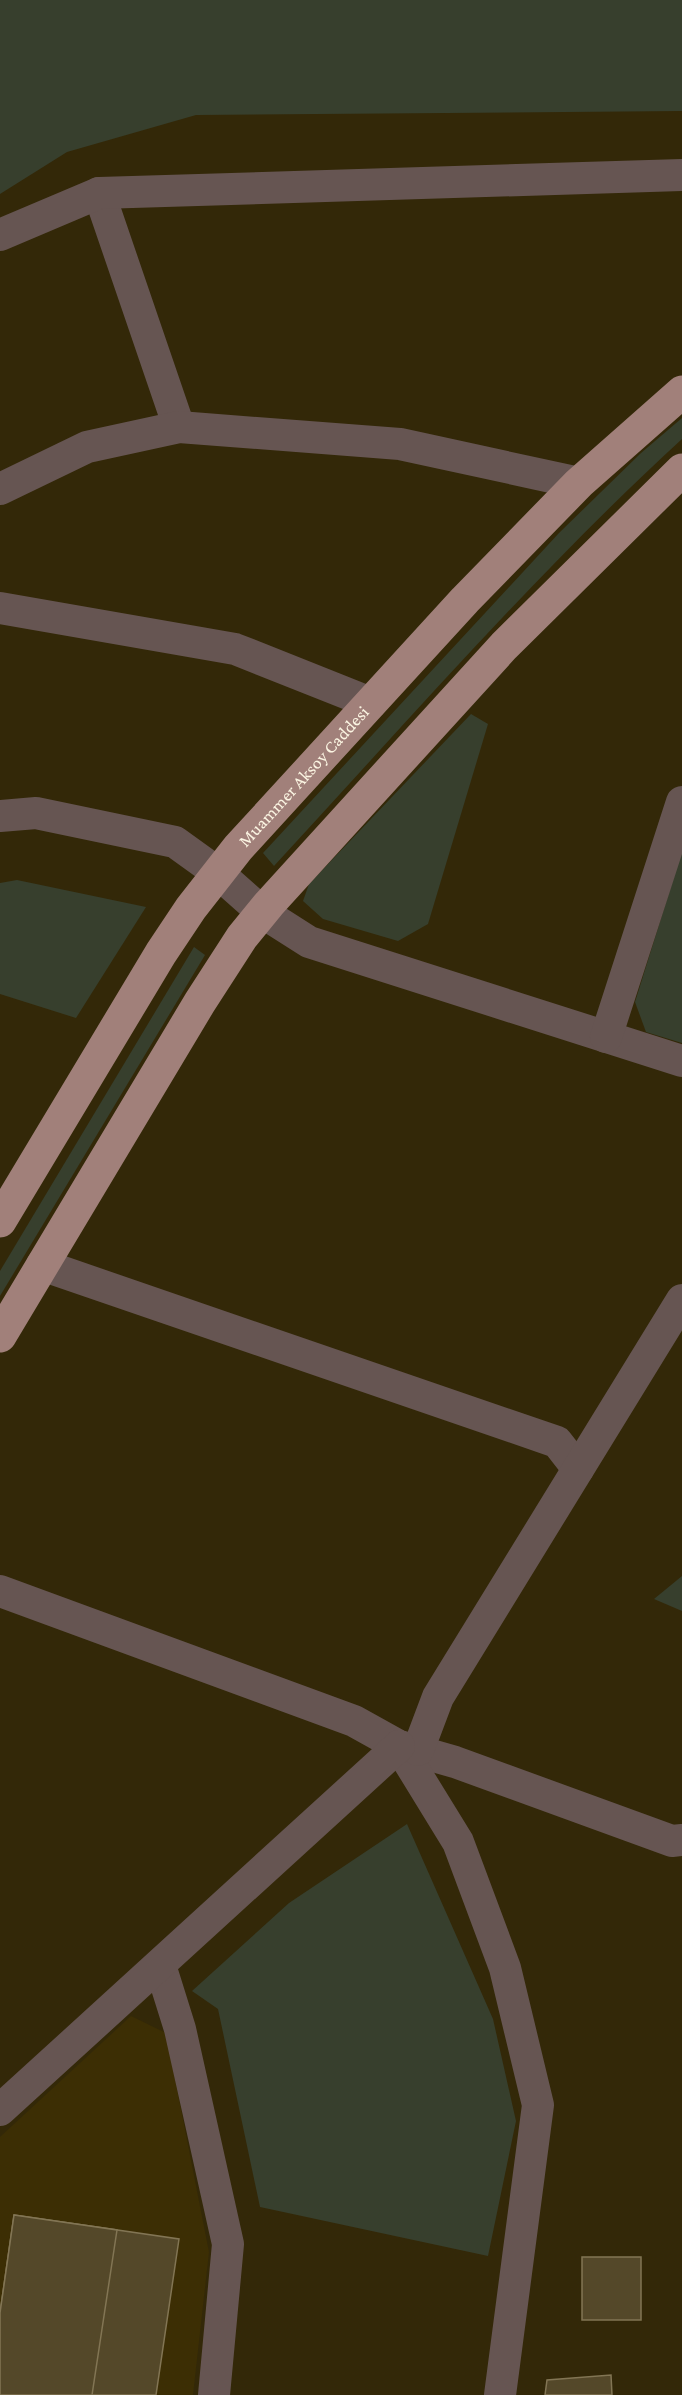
<svg xmlns="http://www.w3.org/2000/svg" width="682" height="2395" viewBox="0 0 682 2395" font-family="'Crimson Pro',serif">
<style>
.built{fill:#3c2e04}
.green{fill:#373f2d}
.building{fill:#544829;stroke:#827554;stroke-width:1.5}
.lines{fill:none;stroke-linecap:round;stroke-linejoin:round}
.minor{stroke:#665552;stroke-width:32}
.primary{stroke:#a1807a;stroke-width:33}
.labels{text-anchor:middle;dominant-baseline:central;stroke-width:6;stroke-linejoin:round;paint-order:stroke}
.street-label{font-size:18px;fill:#fbf4e2;stroke:#332808}
</style>
<rect width="100%" height="100%" fill="#332808"/>
<!-- built -->
<polygon class="built" points="131,2016 166,2033 209,2252 193,2395 0,2395 0,2137"/>
<!-- green -->
<g class="green">
<polygon points="0,0 682,0 682,111 196,115 67,152 0,194"/>
<path d="M682 418V439C537 572 408 721 274 866L263 853 559 533 641 453Z"/>
<polygon points="471,714 488,724 428,924 398,941 323,919 303,901 309,884"/>
<polygon points="682,851 682,1043 646,1032 635,1002"/>
<polygon points="17,880 146,907 76,1018 0,994 0,883"/>
<polygon points="194,947 205,955 0,1296 0,1271"/>
<polygon points="682,1576 682,1611 654,1599"/>
<polygon points="407,1824 493,2019 516,2121 488,2256 260,2207 218,2009 192,1991 289,1903"/>
</g>
<!-- building -->
<g class="building">
<polygon points="14,2215 179,2239 156,2395 0,2395 0,2313"/>
<polygon points="14,2215 117,2230 92,2395 0,2395 0,2313"/>
<rect x="582" y="2257" width="59" height="63"/>
<polygon points="611,2375 612,2395 545,2395 547,2380"/>
</g>
<g class="lines">
<!-- minor -->
<g class="minor">
<polyline points="99,193 179,427"/>
<polyline points="0,235 99,193 682,175"/>
<polyline points="0,489 87,447 179,427 400,444 579,483"/>
<polyline points="0,608 235,649 371,703"/>
<polyline points="0,816 36,813 175,842 218,873 262,912 309,942 682,1061"/>
<polyline points="606,1037 682,802"/>
<polyline points="42,1265 557,1442 578,1469"/>
<polyline points="0,1591 354,1721 399,1746 455,1762 672,1841 682,1840"/>
<polyline points="399,1746 458,1842 505,1968 538,2105 500,2395"/>
<polyline points="418,1750 438,1697 682,1300"/>
<polyline points="160,1965 180,2029 228,2244 214,2395"/>
<polyline points="0,2110 399,1746"/>
</g>
<!-- primary -->
<g class="primary">
<path id="s1" d="M0 1221 161 953 191 908 238 848 465 600 579 483 682 392"/>
<polyline points="0,1336 200,1002 242,937 269,904 504,646 682,470"/>
</g>
</g>
<g class="labels">
<!-- street labels -->
<g class="street-label">
<text stroke="none"><textPath href="#s1" startOffset="540">Muammer Aksoy Caddesi</textPath></text>
</g>
</g>
</svg>
